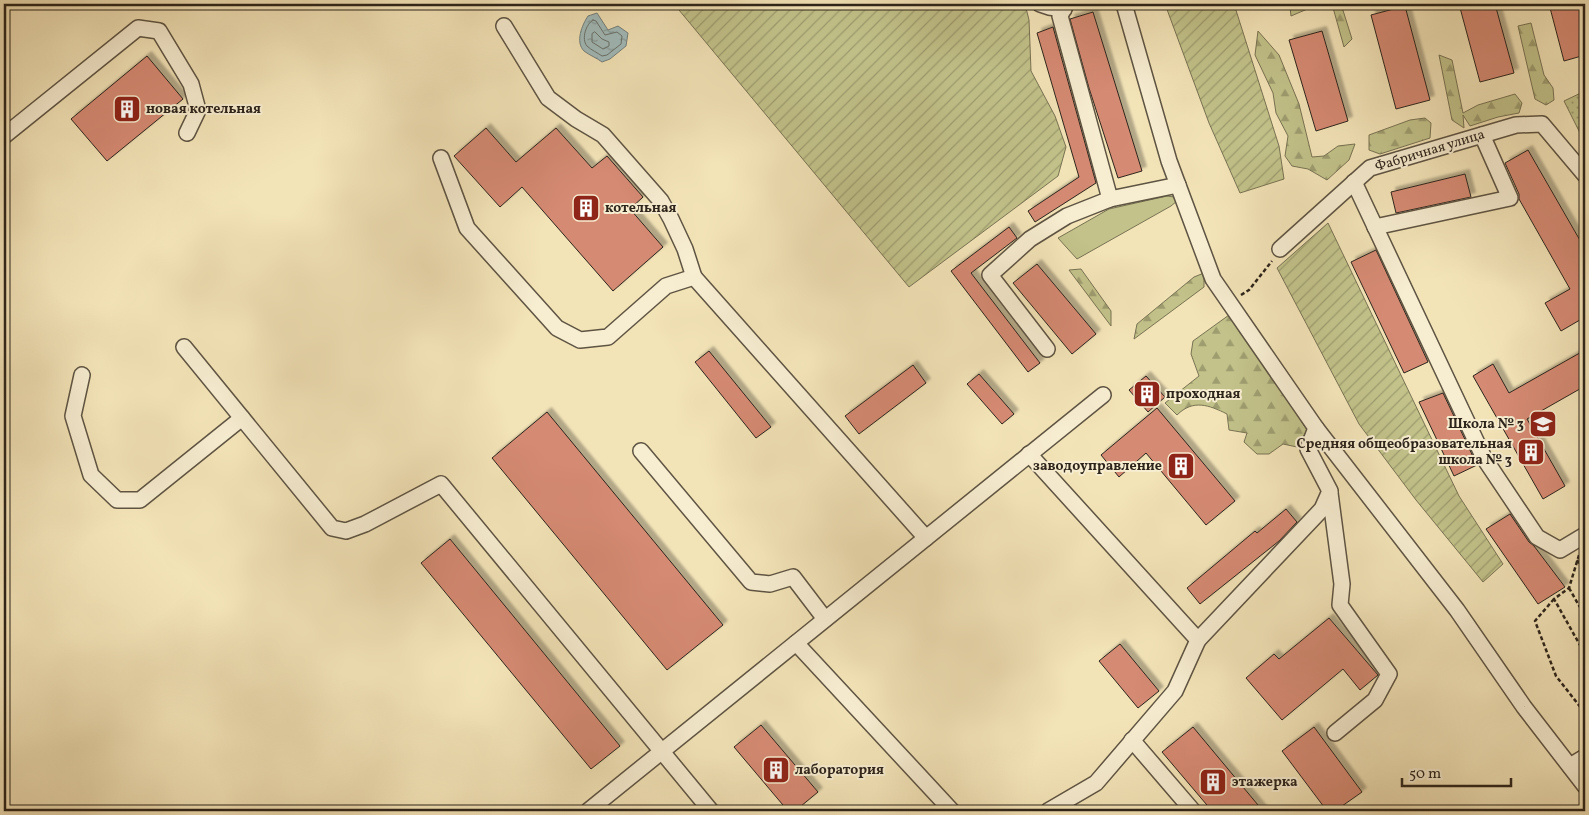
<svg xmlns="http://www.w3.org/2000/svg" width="1589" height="815" viewBox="0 0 1589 815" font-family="Vollkorn,serif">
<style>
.grass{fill:#c2c28a;stroke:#787352}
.forest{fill:url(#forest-firs);stroke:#787352}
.park{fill:url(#park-dots);stroke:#787352}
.garden{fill:url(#garden-furrows);stroke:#787352}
.water{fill:url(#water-ripples);stroke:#737f7b}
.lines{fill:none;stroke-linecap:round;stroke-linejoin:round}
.shore{stroke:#67706a;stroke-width:1}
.building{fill:#d58a73;stroke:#2d241a;filter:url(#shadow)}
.minor-casing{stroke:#5e5442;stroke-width:18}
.path{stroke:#2d241a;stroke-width:2.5;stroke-dasharray:4 2.5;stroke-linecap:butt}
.minor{stroke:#f7edd1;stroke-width:15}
.labels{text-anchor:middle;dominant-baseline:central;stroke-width:4;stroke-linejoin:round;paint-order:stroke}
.poi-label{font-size:14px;font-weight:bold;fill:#2d241a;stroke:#f7edd1;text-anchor:start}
.street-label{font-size:14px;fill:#2d241a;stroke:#f7edd1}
</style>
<defs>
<pattern id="forest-firs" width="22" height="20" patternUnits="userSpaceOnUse" patternTransform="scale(1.25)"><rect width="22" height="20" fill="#c2c28a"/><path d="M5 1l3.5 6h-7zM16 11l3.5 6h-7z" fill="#9e9d70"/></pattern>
<pattern id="park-dots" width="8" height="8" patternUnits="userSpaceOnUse" patternTransform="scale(1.25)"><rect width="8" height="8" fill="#c2c28a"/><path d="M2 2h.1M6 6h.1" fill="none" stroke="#9e9d70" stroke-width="1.8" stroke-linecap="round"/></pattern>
<pattern id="garden-furrows" width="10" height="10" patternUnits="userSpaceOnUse" patternTransform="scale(1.25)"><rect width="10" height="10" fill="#c2c28a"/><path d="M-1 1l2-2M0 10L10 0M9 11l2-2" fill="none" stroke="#9e9d70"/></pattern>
<pattern id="water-ripples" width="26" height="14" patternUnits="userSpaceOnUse" patternTransform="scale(1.25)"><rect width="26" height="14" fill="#a1bbbb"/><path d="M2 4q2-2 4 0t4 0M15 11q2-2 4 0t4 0" fill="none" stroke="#849897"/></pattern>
<filter id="shadow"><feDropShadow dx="4.5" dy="-4.5" stdDeviation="1" flood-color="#0004"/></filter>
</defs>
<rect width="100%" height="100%" fill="#f3e4b8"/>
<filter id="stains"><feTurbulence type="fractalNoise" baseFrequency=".004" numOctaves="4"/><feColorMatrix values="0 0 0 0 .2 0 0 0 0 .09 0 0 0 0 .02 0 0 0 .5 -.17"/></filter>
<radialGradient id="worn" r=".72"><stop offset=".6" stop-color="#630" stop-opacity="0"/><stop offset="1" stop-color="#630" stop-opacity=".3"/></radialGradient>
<!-- grass -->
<polygon class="grass" points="1167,196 1174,197 1177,201 1171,206 1077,259 1058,238 1109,209"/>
<!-- forest -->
<g class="forest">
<polygon points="1294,4 1319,4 1291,16 1290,7"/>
<polygon points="1332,4 1341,4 1352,39 1344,47"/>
<polygon points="1531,23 1544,75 1553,88 1554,100 1546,105 1535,99 1518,26"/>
<polygon points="1258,31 1279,55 1299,104 1312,157 1324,156 1338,146 1355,144 1349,160 1327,180 1308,169 1292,166 1285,156 1288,136 1276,113 1273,93 1255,55"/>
<polygon points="1439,55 1452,60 1463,113 1478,105 1515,94 1522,103 1519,113 1498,117 1470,126 1463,115 1464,128 1452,120"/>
<polygon points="1425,118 1431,123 1430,138 1380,154 1369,150 1369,135 1410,120"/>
<polygon points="1081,269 1111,311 1111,326 1069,270"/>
<polygon points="1204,273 1204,287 1134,339 1137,324 1194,277"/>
<path d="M1229 315 1263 363 1307 430 1297 447 1283 444 1269 454H1257L1244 442 1247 433 1229 430 1227 414C1209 405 1193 399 1177 415L1165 403 1199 376 1191 354 1193 341Z"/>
</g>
<!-- park -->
<polygon class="park" points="1585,91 1585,143 1564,101"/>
<!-- garden -->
<g class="garden">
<polygon points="674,4 1025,4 1029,20 1031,71 1055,116 1066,147 1058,176 909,287"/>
<polygon points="1165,4 1234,4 1279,146 1284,179 1240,193 1209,123"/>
<polygon points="1328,223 1459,496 1503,564 1483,582 1416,500 1359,424 1277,268"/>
</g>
<!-- water -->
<path class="water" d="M597 13 608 30 618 26 628 33 626 46 610 59 602 62C597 58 589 55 584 51 575 42 582 25 588 16Z"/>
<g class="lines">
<!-- shore -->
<g class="shore">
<path d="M593 20 596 21 605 35 617 32 622 36 621 44 607 55 602 56C598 53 591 50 587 46 581 39 586 24 593 20Z"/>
<polygon points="595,32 602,39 609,42 609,46 603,49 592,42 592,34"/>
</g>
</g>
<!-- building -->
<g class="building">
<polygon points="1459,4 1495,4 1514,73 1480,82"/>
<polygon points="1549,4 1583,4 1585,13 1585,55 1564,61"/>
<polygon points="1405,6 1430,100 1396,109 1371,15"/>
<polygon points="1093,12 1142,171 1118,178 1089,88 1070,19"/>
<polygon points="1053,27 1096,183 1035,222 1028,211 1079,177 1037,33"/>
<polygon points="1322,31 1348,121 1316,131 1289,40"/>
<polygon points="147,56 183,99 107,161 71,119"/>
<polygon points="486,128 516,162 556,128 592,168 607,156 643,197 630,209 663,247 613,291 522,187 500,207 454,156"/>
<polygon points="1528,150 1585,249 1585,317 1561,331 1545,303 1570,289 1519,199 1519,194 1505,163"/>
<polygon points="1465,174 1471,197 1396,213 1391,192"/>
<polygon points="1009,227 1017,238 971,273 1040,363 1028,372 951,271"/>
<polygon points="1376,250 1428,362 1404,373 1351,262"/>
<polygon points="1037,264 1096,334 1072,354 1013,283"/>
<polygon points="1585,350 1585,386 1527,419 1565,486 1543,499 1473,376 1493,364 1509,393"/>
<polygon points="709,351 771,427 756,438 695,362"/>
<polygon points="913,365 926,383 859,434 845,416"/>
<polygon points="979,374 1014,414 1002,424 967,384"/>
<polygon points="1146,376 1165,397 1148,412 1129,390"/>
<polygon points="1443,393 1477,465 1454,476 1419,402"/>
<polygon points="1157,408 1235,501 1206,525 1146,453 1119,477 1101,455"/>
<polygon points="547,412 723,625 667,670 492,458"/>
<polygon points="1286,509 1297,522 1279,541 1200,604 1187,588 1255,531 1257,533"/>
<polygon points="1510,514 1529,542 1534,546 1565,587 1538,604 1486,529"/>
<polygon points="450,539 620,746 591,769 421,563"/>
<polygon points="1329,618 1378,675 1360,690 1343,669 1282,720 1246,678 1274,654 1279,659"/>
<polygon points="1120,644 1159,691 1138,708 1099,661"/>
<polygon points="761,725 818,792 795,811 788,811 734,747"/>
<polygon points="1193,727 1263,811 1212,811 1162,752"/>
<polygon points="1314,727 1362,792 1335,811 1327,811 1282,751"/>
</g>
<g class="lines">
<!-- minor casing -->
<g class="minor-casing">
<g id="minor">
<polyline points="1040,4 1049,7 1064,9"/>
<polyline points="1066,4 1060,16 1110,199 1178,185"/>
<polyline points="1124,4 1169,161 1213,279 1316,428 1308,449 1330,491 1322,509 1198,640"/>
<polyline points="504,26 548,98 576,119 603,135 661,201 671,219 685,249 694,277"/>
<polyline points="4,136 138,28 159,31 191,84 198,110 187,133"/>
<polyline points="441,158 467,228 557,328 580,340 608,337 666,286 694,277 926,538"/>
<polyline points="1354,182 1484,458 1537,537 1560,550 1585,535"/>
<polyline points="1375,227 1510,198 1482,135"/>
<polyline points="1280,249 1370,168 1516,125 1542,124 1585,175"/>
<polyline points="184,347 332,528 346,531 365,524 441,484 711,811"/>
<polyline points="1047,349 990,275 1030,239 1067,216 1110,199"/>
<polyline points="82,375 73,416 91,475 117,500 140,500 242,418"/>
<polyline points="1316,428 1457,610 1524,707 1585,786"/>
<polyline points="641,451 751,582 770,584 793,577 825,619"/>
<polyline points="1029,454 1198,640 1175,691 1096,783 1048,811"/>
<polyline points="1330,493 1342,584 1340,605 1389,674 1375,700 1335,733"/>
<polyline points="796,643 952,811"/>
<polyline points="1132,740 1193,811"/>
<polyline points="1570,766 1585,757"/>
<polyline points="588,811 1103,395"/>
</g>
</g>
<!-- path -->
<g class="path">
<polyline points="1241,295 1249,290 1272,261"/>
<polyline points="1579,555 1569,588 1554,599 1585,654"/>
<polyline points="1577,560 1585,573"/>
<polyline points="1569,588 1585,616"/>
<polyline points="1554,599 1535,621 1556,676 1585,713"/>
</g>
<!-- minor -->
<use href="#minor" class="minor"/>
</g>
<!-- icons -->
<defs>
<g id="building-square" transform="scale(1.4375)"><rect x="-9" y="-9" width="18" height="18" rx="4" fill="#8f2418" stroke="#f7edd1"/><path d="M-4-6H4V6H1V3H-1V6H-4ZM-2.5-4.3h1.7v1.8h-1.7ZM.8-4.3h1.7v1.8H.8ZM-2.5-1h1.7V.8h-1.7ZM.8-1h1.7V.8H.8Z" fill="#fff"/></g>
<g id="school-square" transform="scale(1.4375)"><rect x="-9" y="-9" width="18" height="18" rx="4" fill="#8f2418" stroke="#f7edd1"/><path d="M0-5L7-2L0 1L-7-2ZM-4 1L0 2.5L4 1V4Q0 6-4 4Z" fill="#fff"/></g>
</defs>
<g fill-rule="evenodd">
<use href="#building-square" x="127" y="109"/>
<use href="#building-square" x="586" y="208"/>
<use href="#building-square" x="1147" y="394"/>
<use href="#school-square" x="1543" y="424"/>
<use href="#building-square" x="1531" y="452"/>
<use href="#building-square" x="1181" y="466"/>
<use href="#building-square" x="776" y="770"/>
<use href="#building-square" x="1213" y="782"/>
</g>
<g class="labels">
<!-- poi labels -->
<g class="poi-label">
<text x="146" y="109">новая котельная</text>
<text x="605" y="208">котельная</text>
<text x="1166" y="394">проходная</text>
<text x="1524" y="424" text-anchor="end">Школа № 3</text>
<text x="1512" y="444" text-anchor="end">Средняя общеобразовательная<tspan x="1512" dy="16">школа № 3</tspan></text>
<text x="1162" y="466" text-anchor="end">заводоуправление</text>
<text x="795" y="770">лаборатория</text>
<text x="1232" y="782">этажерка</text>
</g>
<!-- street labels -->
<g class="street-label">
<text transform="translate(1430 151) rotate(-17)">Фабричная улица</text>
</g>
</g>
<!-- margin -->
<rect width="1589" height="815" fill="none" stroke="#f3e4b8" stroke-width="20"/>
<rect x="5" y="5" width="1579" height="805" fill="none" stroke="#2d241a" stroke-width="2.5"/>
<rect x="10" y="10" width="1569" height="795" fill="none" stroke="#2d241a"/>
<!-- scale -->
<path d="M1402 778v8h109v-8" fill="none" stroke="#2d241a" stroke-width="2.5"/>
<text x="1409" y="778" font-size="15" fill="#2d241a" stroke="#f7edd1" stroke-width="4" paint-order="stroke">50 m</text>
<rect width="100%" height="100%" filter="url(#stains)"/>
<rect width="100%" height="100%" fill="url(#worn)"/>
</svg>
